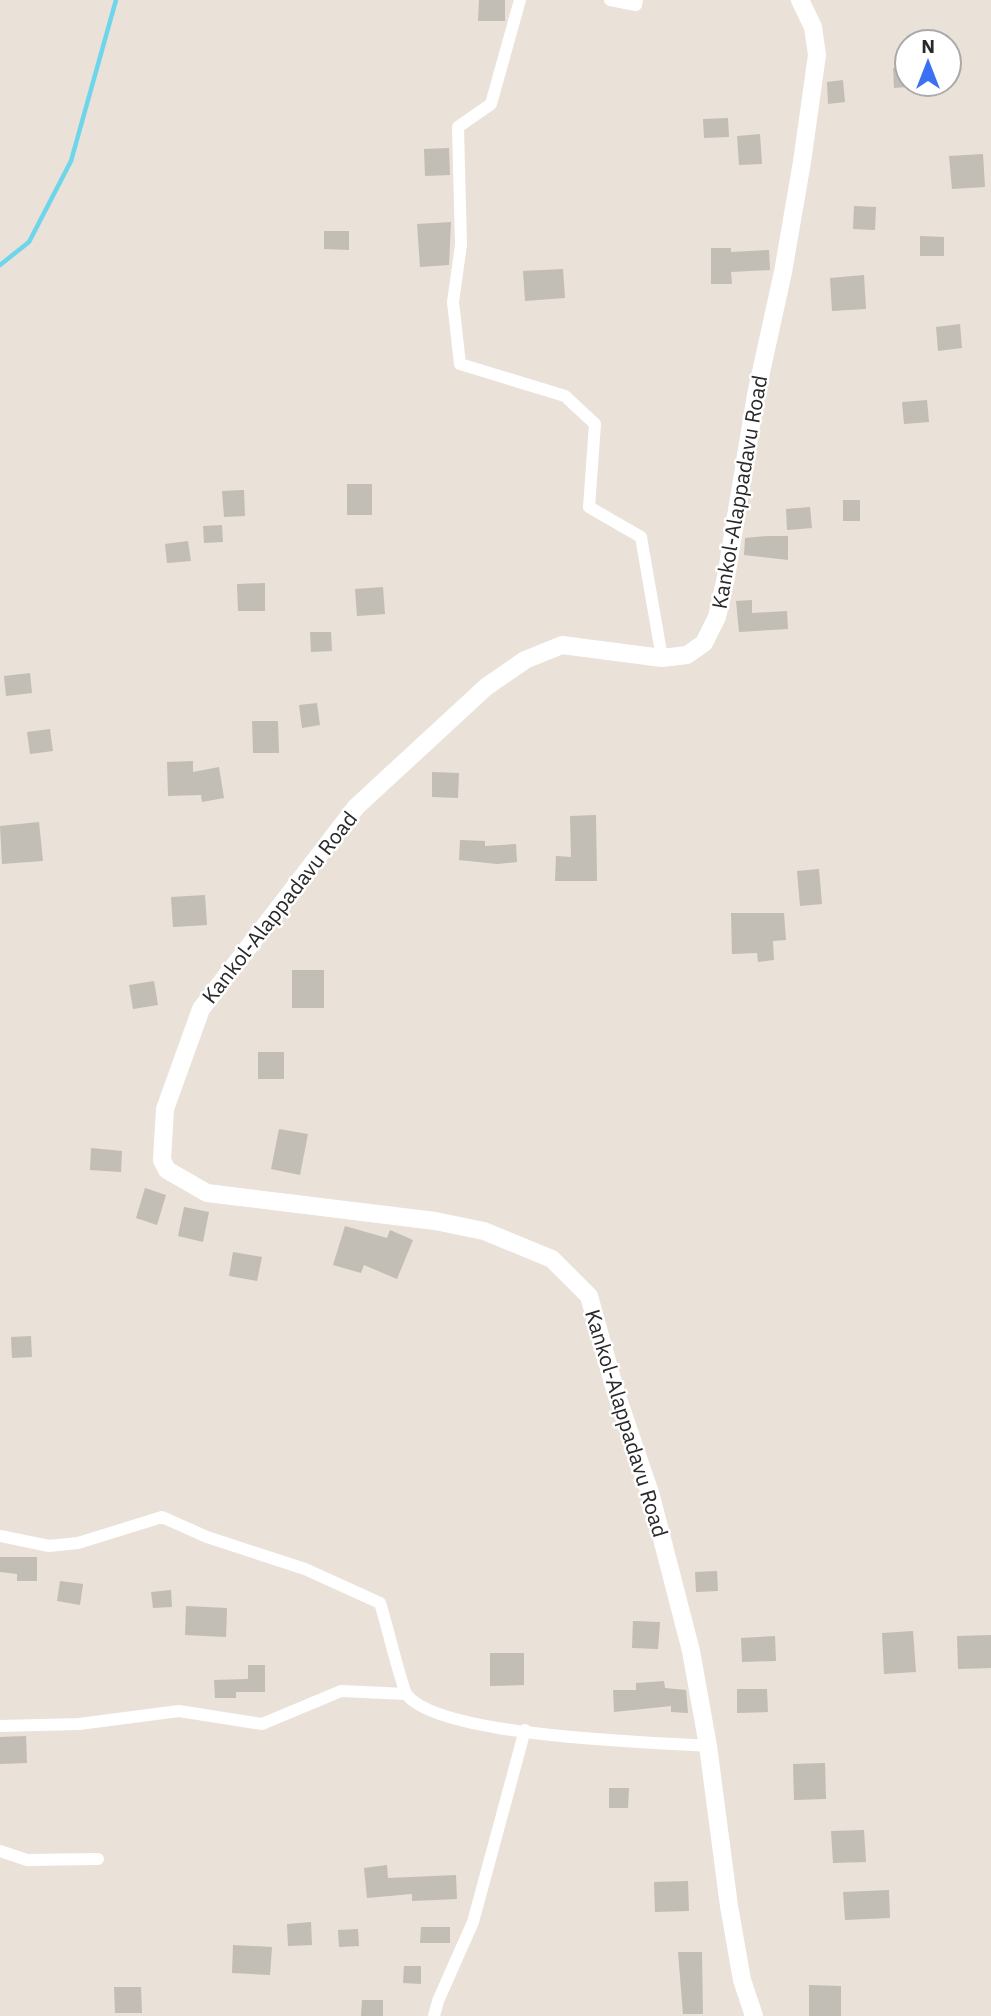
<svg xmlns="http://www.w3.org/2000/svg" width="991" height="2016" viewBox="0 0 991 2016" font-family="'IBM Plex Sans',sans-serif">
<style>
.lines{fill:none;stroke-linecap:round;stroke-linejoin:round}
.stream{stroke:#6ed6eb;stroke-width:4.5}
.building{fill:#c2bdb5}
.minor{stroke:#fff;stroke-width:12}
.secondary{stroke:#fff;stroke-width:18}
.labels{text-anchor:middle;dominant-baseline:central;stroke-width:5;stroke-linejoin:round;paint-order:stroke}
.street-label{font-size:21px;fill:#282828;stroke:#fff}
</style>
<rect width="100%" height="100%" fill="#eae1d9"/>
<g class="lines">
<!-- stream -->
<polyline class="stream" points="0,265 29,242 71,161 116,0"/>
</g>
<!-- building -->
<g class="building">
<polygon points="479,0 505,0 505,21 478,21"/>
<polygon points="907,67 907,87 894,88 893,68"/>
<polygon points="843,80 845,102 828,104 827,82"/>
<polygon points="728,118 729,137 704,138 703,119"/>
<polygon points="760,134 762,164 739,165 737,136"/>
<polygon points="449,148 450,175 425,176 424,149"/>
<polygon points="983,154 985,187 952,189 949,156"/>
<polygon points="854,206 876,207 875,230 853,229"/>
<polygon points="451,222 449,265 420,267 417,224"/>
<polygon points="324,231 349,231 349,250 324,249"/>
<polygon points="920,236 944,237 944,256 920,256"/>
<polygon points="711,248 731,248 731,252 769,250 770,270 731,272 732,284 711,284"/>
<polygon points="563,269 565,298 525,301 523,271"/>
<polygon points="864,275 866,309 832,311 830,278"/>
<polygon points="960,324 962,348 938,351 936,327"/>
<polygon points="927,400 929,422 904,424 902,402"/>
<rect x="347" y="484" width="25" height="31"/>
<polygon points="244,490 245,516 224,517 222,491"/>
<rect x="843" y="500" width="17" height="21"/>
<polygon points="810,507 812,528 787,530 786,509"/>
<polygon points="222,525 223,542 204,543 203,526"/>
<polygon points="768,536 788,536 788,560 744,555 745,538"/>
<polygon points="188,541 191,561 167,563 165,544"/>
<polygon points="265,583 265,611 238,611 237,584"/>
<polygon points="383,587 385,614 357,616 355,589"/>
<polygon points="752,600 752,613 787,611 788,629 739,632 736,601"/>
<polygon points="310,632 331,632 332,651 311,652"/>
<polygon points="30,673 32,693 6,696 4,676"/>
<polygon points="317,703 320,725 302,728 299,705"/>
<polygon points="252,721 278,721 279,753 253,753"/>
<polygon points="50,729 53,751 30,754 27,732"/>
<polygon points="193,761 193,772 219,767 224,798 202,802 201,795 168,796 167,762"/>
<polygon points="432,772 459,773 458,798 432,797"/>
<polygon points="596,815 597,881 555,881 556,856 571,857 570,816"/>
<polygon points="39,822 43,861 2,864 0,826"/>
<polygon points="460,840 485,841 485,846 516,844 517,862 497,864 459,860"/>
<polygon points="819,869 822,904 800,906 797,871"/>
<polygon points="205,895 207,925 173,927 171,897"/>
<polygon points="731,913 784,913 786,940 773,941 774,960 758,962 757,953 732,954"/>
<rect x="292" y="970" width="32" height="38"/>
<polygon points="154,981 158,1005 133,1009 129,985"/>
<rect x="258" y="1052" width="26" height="27"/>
<polygon points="279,1129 308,1134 300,1175 271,1169"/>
<polygon points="91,1148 122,1151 121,1172 90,1170"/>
<polygon points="145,1188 166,1195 157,1225 136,1218"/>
<polygon points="184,1207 209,1212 203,1242 178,1236"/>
<polygon points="345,1226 387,1238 390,1230 413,1240 397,1279 364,1265 361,1273 333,1265"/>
<polygon points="233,1252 262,1257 257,1281 229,1276"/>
<polygon points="31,1336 32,1357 12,1358 11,1337"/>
<polygon points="0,1557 37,1557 37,1581 17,1581 17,1574 0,1572"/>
<polygon points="717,1571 718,1591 696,1592 695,1572"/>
<polygon points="60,1581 83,1584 80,1605 57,1601"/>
<polygon points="171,1590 172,1607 153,1608 151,1592"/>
<polygon points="186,1606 227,1608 226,1637 185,1635"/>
<polygon points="633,1621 660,1622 658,1649 632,1648"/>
<polygon points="913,1631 916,1672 884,1674 882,1633"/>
<polygon points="991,1635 991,1668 958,1669 957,1636"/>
<polygon points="775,1636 776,1661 742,1662 741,1638"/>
<polygon points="490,1653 524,1653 524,1685 490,1686"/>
<polygon points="248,1665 265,1665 265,1692 236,1692 236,1698 215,1698 214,1680 248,1679"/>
<polygon points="664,1681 665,1688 686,1690 688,1713 671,1712 671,1706 614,1712 613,1690 636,1690 636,1683"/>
<polygon points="737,1689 767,1689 768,1712 737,1713"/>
<polygon points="26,1736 27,1763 0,1764 0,1737"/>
<polygon points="825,1763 826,1799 794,1800 793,1764"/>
<polygon points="609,1788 629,1788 628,1808 609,1808"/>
<polygon points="864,1830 866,1862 833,1863 831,1831"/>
<polygon points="387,1865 388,1878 456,1875 457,1899 412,1901 412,1894 367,1898 364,1868"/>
<polygon points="688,1881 689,1911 655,1912 654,1882"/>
<polygon points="889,1890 890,1918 845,1920 843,1892"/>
<polygon points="311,1922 312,1945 288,1946 287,1924"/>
<polygon points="421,1927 450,1927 450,1943 420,1943"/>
<polygon points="358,1929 359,1946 339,1947 338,1930"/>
<polygon points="233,1945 272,1947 270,1975 232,1973"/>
<polygon points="678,1952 702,1952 703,2014 683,2014"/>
<polygon points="404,1966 421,1966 421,1984 403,1983"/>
<polygon points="809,1985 841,1986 841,2016 809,2016"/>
<polygon points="114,1987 141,1987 142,2013 115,2013"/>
<polygon points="362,2000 383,2000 383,2016 361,2016"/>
</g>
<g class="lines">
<!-- minor -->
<g class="minor">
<polyline points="520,0 491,104 458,127 461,245 453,302 460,364 565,396 595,424 589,507 641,537 662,658"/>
<polyline points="610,0 636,5 637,0"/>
<path d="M0 1536 49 1546 78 1543 162 1517 207 1537 305 1569 380 1603C385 1617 402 1689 407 1695 441 1737 649 1742 708 1746"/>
<polyline points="0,1726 79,1724 179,1711 262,1724 341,1691 406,1694"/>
<polyline points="0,1851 27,1860 98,1859"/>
<polyline points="434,2016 438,2001 473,1922 525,1730"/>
</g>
<!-- secondary -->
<polyline class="secondary" points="754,2016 742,1980 729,1906 708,1746 691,1651 651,1496 615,1390 589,1296 552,1259 484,1231 435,1221 207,1193 167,1170 162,1160 165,1109 201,1009 356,807 486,687 525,660 562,645 662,658 687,655 704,643 717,617 726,577 756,395 783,272 802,162 817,55 813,27 800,0"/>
</g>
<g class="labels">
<!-- street labels -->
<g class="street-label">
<text transform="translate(739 492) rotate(-80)">Kankol-Alappadavu Road</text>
<text transform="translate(279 907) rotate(-52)">Kankol-Alappadavu Road</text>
<text transform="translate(627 1423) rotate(73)">Kankol-Alappadavu Road</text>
</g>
</g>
<!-- north arrow -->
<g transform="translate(928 63)"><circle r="33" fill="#ffffff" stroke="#a9a9a9" stroke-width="2"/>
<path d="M0-5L12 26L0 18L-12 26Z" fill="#3b70f5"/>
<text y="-10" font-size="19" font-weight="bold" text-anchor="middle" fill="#282828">N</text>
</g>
</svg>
